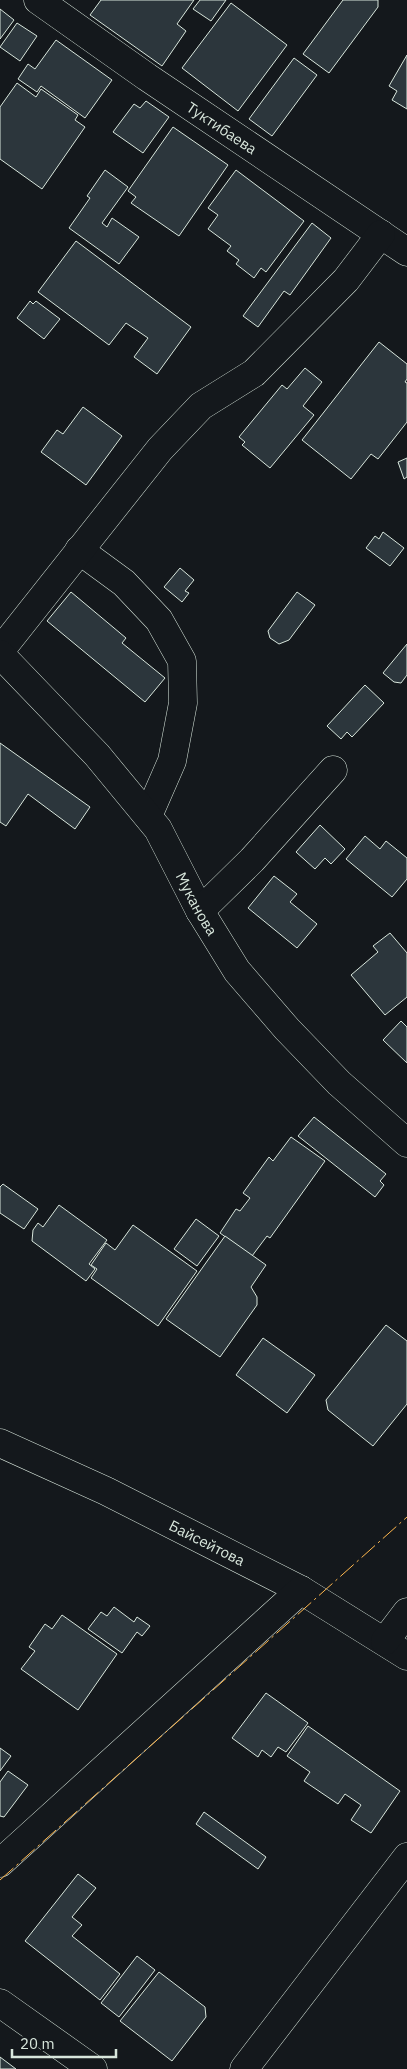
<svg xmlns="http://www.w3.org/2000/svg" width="407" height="2069" viewBox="0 0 407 2069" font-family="'IBM Plex Sans',sans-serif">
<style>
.building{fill:#2c363c;stroke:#d8e6dc}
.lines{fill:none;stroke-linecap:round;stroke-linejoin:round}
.minor-casing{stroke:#d8e6dc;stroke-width:29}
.minor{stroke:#14181c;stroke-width:28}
.power{stroke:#ffb74d;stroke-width:1;stroke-dasharray:18 4 2.5 4;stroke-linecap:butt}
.labels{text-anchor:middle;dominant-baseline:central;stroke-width:4;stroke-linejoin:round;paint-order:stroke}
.street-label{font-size:15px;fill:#d8e6dc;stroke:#14181c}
</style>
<rect width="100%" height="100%" fill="#14181c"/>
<!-- building -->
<g class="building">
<polygon points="101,0 194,0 177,24 186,31 162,66 90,15"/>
<polygon points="200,0 226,0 211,21 193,9"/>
<polygon points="343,0 378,0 378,7 329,73 303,54"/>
<polygon points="231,3 287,45 238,111 182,68"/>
<polygon points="0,9 14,20 0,39"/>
<polygon points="17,23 37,36 20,61 0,47"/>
<polygon points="56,40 112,80 85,118 41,86 37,92 18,79 28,64 35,69"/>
<polygon points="407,55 407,109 392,100 397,91 389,86"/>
<polygon points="294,58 317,75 272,136 249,119"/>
<polygon points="17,83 36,97 41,89 78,115 75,120 85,127 42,189 0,159 0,107"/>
<polygon points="146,101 169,117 143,153 113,132 134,104 140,108"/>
<polygon points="173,127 228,165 179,236 131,203 136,197 128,191"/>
<polygon points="105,170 128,187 102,223 107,227 112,218 139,237 119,264 69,228 90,198 87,196"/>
<polygon points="236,170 304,221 266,272 261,268 254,278 236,264 239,260 227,251 231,246 208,229 218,215 208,208"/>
<polygon points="312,223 331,238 290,295 284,291 258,327 243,316"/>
<polygon points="76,241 191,327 157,374 134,357 148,338 126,323 109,345 38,292"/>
<polygon points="30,301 33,304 36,301 60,319 44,339 17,318"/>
<polygon points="379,342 407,364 407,379 405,382 407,383 407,422 378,459 371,454 351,479 302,440"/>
<polygon points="305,368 322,382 303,406 314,415 270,468 242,445 245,442 239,437 282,385 287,389"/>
<polygon points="83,407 122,436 86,485 41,452 57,430 63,434"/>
<polygon points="407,458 407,477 404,479 398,462"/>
<polygon points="383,532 404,548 390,566 366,548 375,536 379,539"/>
<polygon points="180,568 194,580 185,591 189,593 182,602 164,587"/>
<polygon points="71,592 126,638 122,643 165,678 145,702 47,621"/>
<polygon points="297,592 315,605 289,640 279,644 270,638 268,631"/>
<polygon points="407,644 407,675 401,683 394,682 383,673"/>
<polygon points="365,685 384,703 352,737 347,732 341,739 327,726"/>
<polygon points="0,743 90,807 75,829 28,794 6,826 0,822"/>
<polygon points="320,825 345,849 331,864 325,858 315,869 296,852"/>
<polygon points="365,836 380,849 386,841 407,858 407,879 392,897 346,859"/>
<polygon points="274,876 297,894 290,902 317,924 297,948 248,908"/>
<polygon points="390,933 407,953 407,997 385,1015 351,975 378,952 373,946"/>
<polygon points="401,1021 407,1027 407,1063 383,1040"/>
<polygon points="314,1117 386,1174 380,1181 384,1185 375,1197 298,1136"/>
<polygon points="291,1137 325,1161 270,1238 267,1236 252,1256 220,1233 236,1209 240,1211 250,1198 243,1193 269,1157 273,1161"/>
<polygon points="3,1184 38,1209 24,1229 0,1213 0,1187"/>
<polygon points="59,1205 107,1240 89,1264 95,1269 86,1281 32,1241 33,1230 38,1223 43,1227"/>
<polygon points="196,1219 219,1236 197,1266 174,1249"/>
<polygon points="133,1225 197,1271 158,1326 91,1278 97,1269 91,1265 106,1243 115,1250"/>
<polygon points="225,1236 266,1265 251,1287 257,1297 257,1305 220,1357 166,1319"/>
<polygon points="386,1325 407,1341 407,1404 373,1446 328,1410 326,1400"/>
<polygon points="263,1338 315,1375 287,1413 236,1375"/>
<polygon points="114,1607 134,1622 137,1617 150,1626 142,1636 137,1632 122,1653 88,1629 101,1612 107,1616"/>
<polygon points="62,1615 117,1654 78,1710 21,1669 35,1651 29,1647 45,1624 52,1629"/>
<polygon points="266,1693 308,1723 286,1752 278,1747 271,1757 262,1750 258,1757 232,1738"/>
<polygon points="308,1726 400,1791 371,1833 351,1820 361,1805 345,1794 338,1804 304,1781 310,1772 287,1756"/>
<polygon points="0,1748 11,1756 0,1771"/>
<polygon points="8,1771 28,1785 4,1817 0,1816 0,1782"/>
<polygon points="204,1812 266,1857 258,1869 196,1824"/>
<polygon points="78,1874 96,1888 72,1917 82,1925 72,1936 120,1974 100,2000 25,1941"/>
<polygon points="137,1956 155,1970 119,2017 101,2003"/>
<polygon points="159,1972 205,2007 206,2017 172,2061 120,2021"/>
<polygon points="0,2057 16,2069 0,2069"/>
</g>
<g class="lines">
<!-- minor casing -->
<g class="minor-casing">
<g id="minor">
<path id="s1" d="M38 0 147 77 407 252"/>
<polyline points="79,550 124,583 159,620 182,661 183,703 172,761 148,816"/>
<polyline points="0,651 160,449 201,406 254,373 346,280 381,234"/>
<path id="s2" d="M0 654 97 755 158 829 200 911 237 971 287 1029 339 1083 407 1143"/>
<polyline points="200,911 252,860 333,770"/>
<path id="s3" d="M0 1443 106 1491 301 1590 407 1656"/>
<polyline points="385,1641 407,1612"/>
<polyline points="0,1863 301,1590"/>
<polyline points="0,2003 93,2069"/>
<polyline points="244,2069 407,1857"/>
</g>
</g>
<!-- minor -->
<use href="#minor" class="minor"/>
<!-- power -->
<polyline class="power" points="0,1880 407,1517"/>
</g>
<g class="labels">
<!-- street labels -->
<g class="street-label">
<text stroke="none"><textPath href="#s1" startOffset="224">Туктибаева</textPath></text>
<text stroke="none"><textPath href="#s2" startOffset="320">Муканова</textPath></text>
<text stroke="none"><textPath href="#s3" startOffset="230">Байсейтова</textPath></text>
</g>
</g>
<!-- scale -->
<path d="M12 2049v8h104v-8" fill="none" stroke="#d8e6dc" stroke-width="2.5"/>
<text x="20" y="2049" font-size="15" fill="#d8e6dc" stroke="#14181c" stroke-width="4" paint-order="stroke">20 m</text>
</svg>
